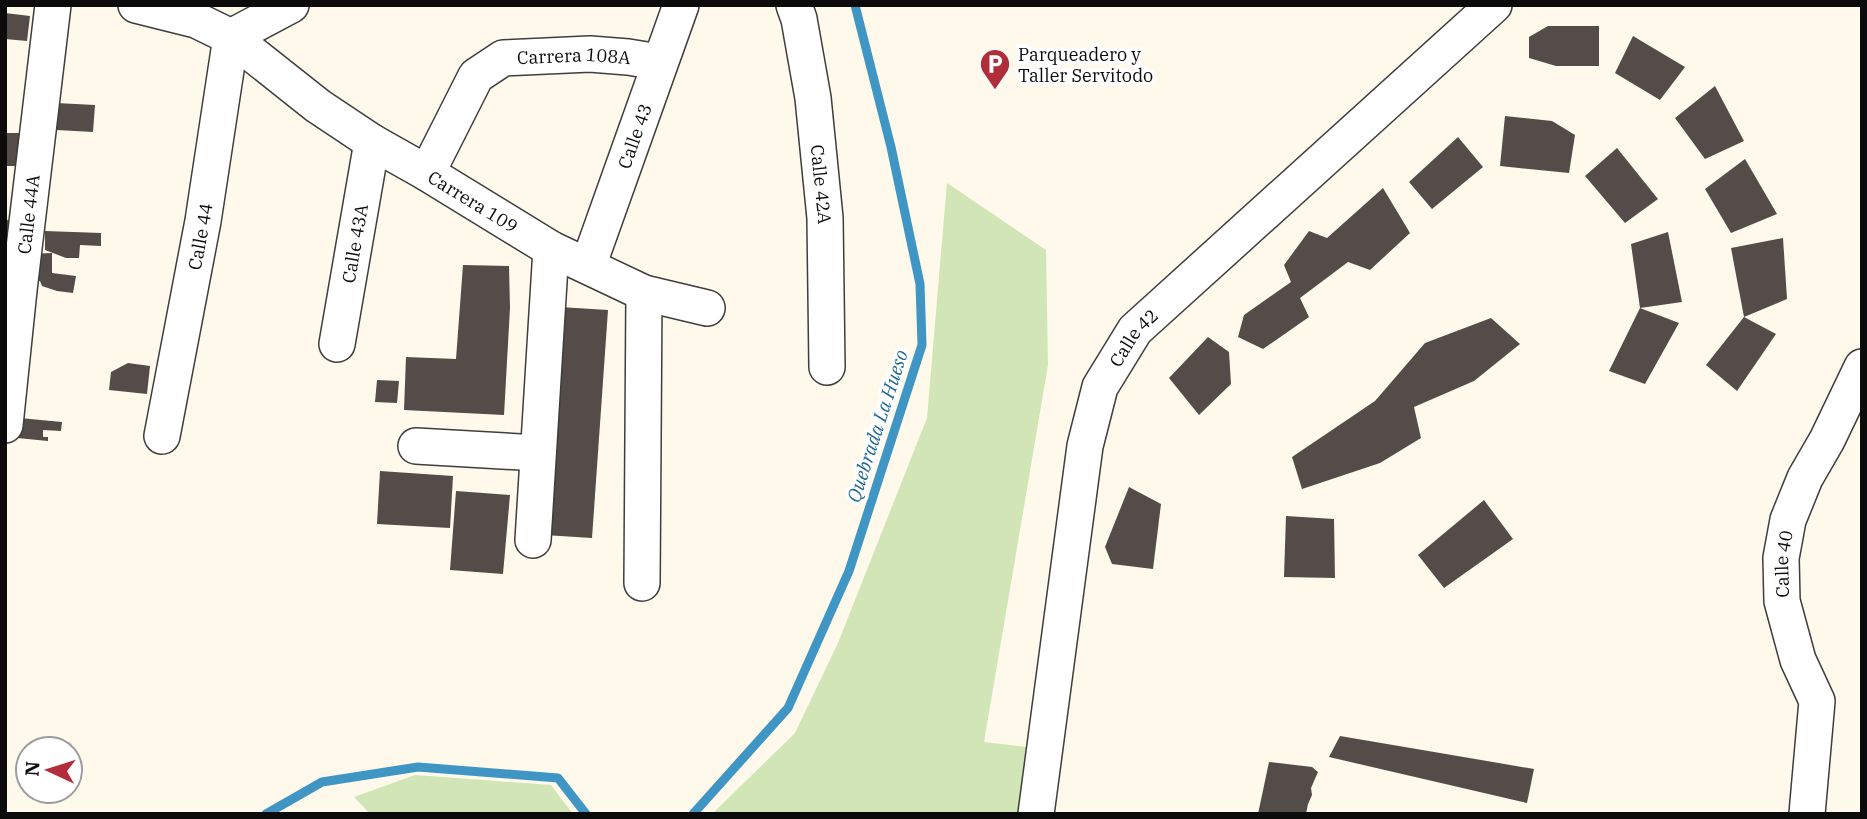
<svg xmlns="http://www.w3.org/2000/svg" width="1867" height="819" viewBox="0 0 1867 819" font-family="'IBM Plex Serif',serif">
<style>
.green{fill:#d1e5b7}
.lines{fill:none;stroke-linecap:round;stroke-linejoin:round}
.stream{stroke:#3f95c3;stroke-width:9}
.building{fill:#534c48}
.minor-casing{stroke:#3e3e3e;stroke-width:38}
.minor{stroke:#fff;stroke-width:35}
.labels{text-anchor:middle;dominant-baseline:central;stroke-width:7;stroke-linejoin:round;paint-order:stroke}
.poi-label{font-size:18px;fill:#0b0b0b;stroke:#fff;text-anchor:start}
.street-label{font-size:18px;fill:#0b0b0b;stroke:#fff}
.water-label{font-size:19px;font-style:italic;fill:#1e6693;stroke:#fff}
</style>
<rect width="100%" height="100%" fill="#fef9ea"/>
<!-- green -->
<g class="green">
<polygon points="947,183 1046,250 1048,365 984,742 1027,747 1020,814 712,814 795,733 838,643 927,418"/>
<polygon points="415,775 551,785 573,814 370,814 354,797"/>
</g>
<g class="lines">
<!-- stream -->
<g class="stream">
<polyline points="266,814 322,782 418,767 558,778 586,814"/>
<polyline points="693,814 788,708 849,571 922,345 920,284 891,147 855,5"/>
</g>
</g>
<!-- building -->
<g class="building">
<polygon points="5,13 30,16 27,41 5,39"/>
<polygon points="1548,26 1599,26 1599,66 1556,66 1529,58 1529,37"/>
<polygon points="1633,36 1685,67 1660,100 1615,73"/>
<polygon points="1715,86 1744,141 1705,159 1675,118"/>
<polygon points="56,103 95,105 93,132 57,130 55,121"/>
<polygon points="1505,116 1552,121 1575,135 1569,173 1500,166"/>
<rect x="5" y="133" width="21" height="33"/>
<polygon points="1458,137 1483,167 1432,209 1409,182"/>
<polygon points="1617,148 1658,199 1625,223 1585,176"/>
<polygon points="1745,159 1777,214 1731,233 1705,189"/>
<polygon points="1383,188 1410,233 1370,270 1348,262 1300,298 1309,317 1263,349 1238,337 1244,315 1291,282 1284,265 1309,231 1327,238"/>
<polygon points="5,220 22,221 21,243 5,242"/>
<polygon points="45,231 101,233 101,246 80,245 79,258 66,258 45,250"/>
<polygon points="1668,232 1682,302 1640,308 1631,244"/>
<polygon points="1783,238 1787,299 1744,317 1731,248"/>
<polygon points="52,253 52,273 76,276 73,293 57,291 42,286 40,281 30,281 28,254"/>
<polygon points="463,265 509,266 510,308 504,415 404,410 406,357 456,359"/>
<polygon points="560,307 608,310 592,538 544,535"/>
<polygon points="1640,308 1679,323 1645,384 1609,371"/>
<polygon points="1744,317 1776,334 1737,391 1706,365"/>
<polygon points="1491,318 1520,344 1474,381 1414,407 1421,438 1380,463 1302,489 1292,457 1375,401 1425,343"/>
<polygon points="1208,337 1229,352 1231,384 1199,415 1169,378"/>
<polygon points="128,363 150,366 147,394 109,390 111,372"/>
<polygon points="377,380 399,381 397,403 375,402"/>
<polygon points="9,417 62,422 61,431 43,430 43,437 48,437 48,441 7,437"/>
<polygon points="380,471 453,476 450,528 377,524"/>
<polygon points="1129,487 1161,504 1153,569 1112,564 1105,547"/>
<polygon points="456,491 510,495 503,574 450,570"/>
<polygon points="1484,500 1513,539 1444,588 1418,555"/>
<polygon points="1286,516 1334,519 1335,578 1284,577"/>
<polygon points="1340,736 1534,769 1527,803 1329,757"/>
<polygon points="1269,762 1312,767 1318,772 1311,788 1312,795 1308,804 1306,814 1258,814"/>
</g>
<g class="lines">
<!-- minor casing -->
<g class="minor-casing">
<g id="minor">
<path id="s1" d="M136 5 196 20 231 37 318 106 372 142 427 173 551 249 644 293 707 308"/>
<path id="s2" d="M794 5 799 19 813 98 825 218 827 367"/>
<path id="s3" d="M427 173 476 76 503 58 590 54 628 57 659 62"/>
<path id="s4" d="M588 266 681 5"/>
<path id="s5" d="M337 344 372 142"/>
<path id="s6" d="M5 425 19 290 53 5"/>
<path id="s7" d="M162 436 203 221 231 37 291 5"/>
<polyline points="416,446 538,453"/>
<polyline points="533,540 551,249"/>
<polyline points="642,583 644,293"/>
<path id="s8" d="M1036 814 1085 446 1100 387 1135 330 1494 5"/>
<path id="s9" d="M1807 814 1817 701 1798 660 1782 601 1781 558 1788 520 1805 478 1827 440 1862 367"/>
</g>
</g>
<!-- minor -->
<use href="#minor" class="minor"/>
</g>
<!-- icons -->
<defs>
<g id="parking-pin" transform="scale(1.575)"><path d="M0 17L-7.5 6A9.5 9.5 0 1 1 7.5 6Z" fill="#b12d3a" stroke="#fff"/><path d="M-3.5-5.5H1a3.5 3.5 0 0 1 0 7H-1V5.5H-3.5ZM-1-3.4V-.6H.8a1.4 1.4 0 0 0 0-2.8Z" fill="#fff"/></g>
</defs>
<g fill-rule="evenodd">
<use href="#parking-pin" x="995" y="64"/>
</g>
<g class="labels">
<!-- poi labels -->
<g class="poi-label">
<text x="1018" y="54">Parqueadero y<tspan x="1018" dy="21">Taller Servitodo</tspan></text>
</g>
<!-- street labels -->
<g class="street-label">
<text stroke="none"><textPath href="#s3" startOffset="212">Carrera 108A</textPath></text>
<text stroke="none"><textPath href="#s4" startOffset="138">Calle 43</textPath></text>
<text stroke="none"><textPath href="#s2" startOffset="182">Calle 42A</textPath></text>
<text stroke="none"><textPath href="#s1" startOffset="394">Carrera 109</textPath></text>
<text stroke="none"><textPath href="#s6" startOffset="212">Calle 44A</textPath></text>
<text stroke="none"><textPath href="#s7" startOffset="203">Calle 44</textPath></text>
<text stroke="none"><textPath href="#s5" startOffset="102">Calle 43A</textPath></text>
<text stroke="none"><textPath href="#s8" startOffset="492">Calle 42</textPath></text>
<text stroke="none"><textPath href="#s9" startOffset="257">Calle 40</textPath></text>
</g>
<!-- water labels -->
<g class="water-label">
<text transform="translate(877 426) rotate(-72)">Quebrada La Hueso</text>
</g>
</g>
<!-- border -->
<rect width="1867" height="819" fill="none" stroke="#0b0b0b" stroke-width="14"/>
<!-- north arrow -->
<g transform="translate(49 770) rotate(274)"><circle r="33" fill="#ffffff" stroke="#9d9d9d" stroke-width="2"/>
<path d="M0-5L12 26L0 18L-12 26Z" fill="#b12d3a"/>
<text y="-10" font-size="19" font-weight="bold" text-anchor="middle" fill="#0b0b0b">N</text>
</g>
</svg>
